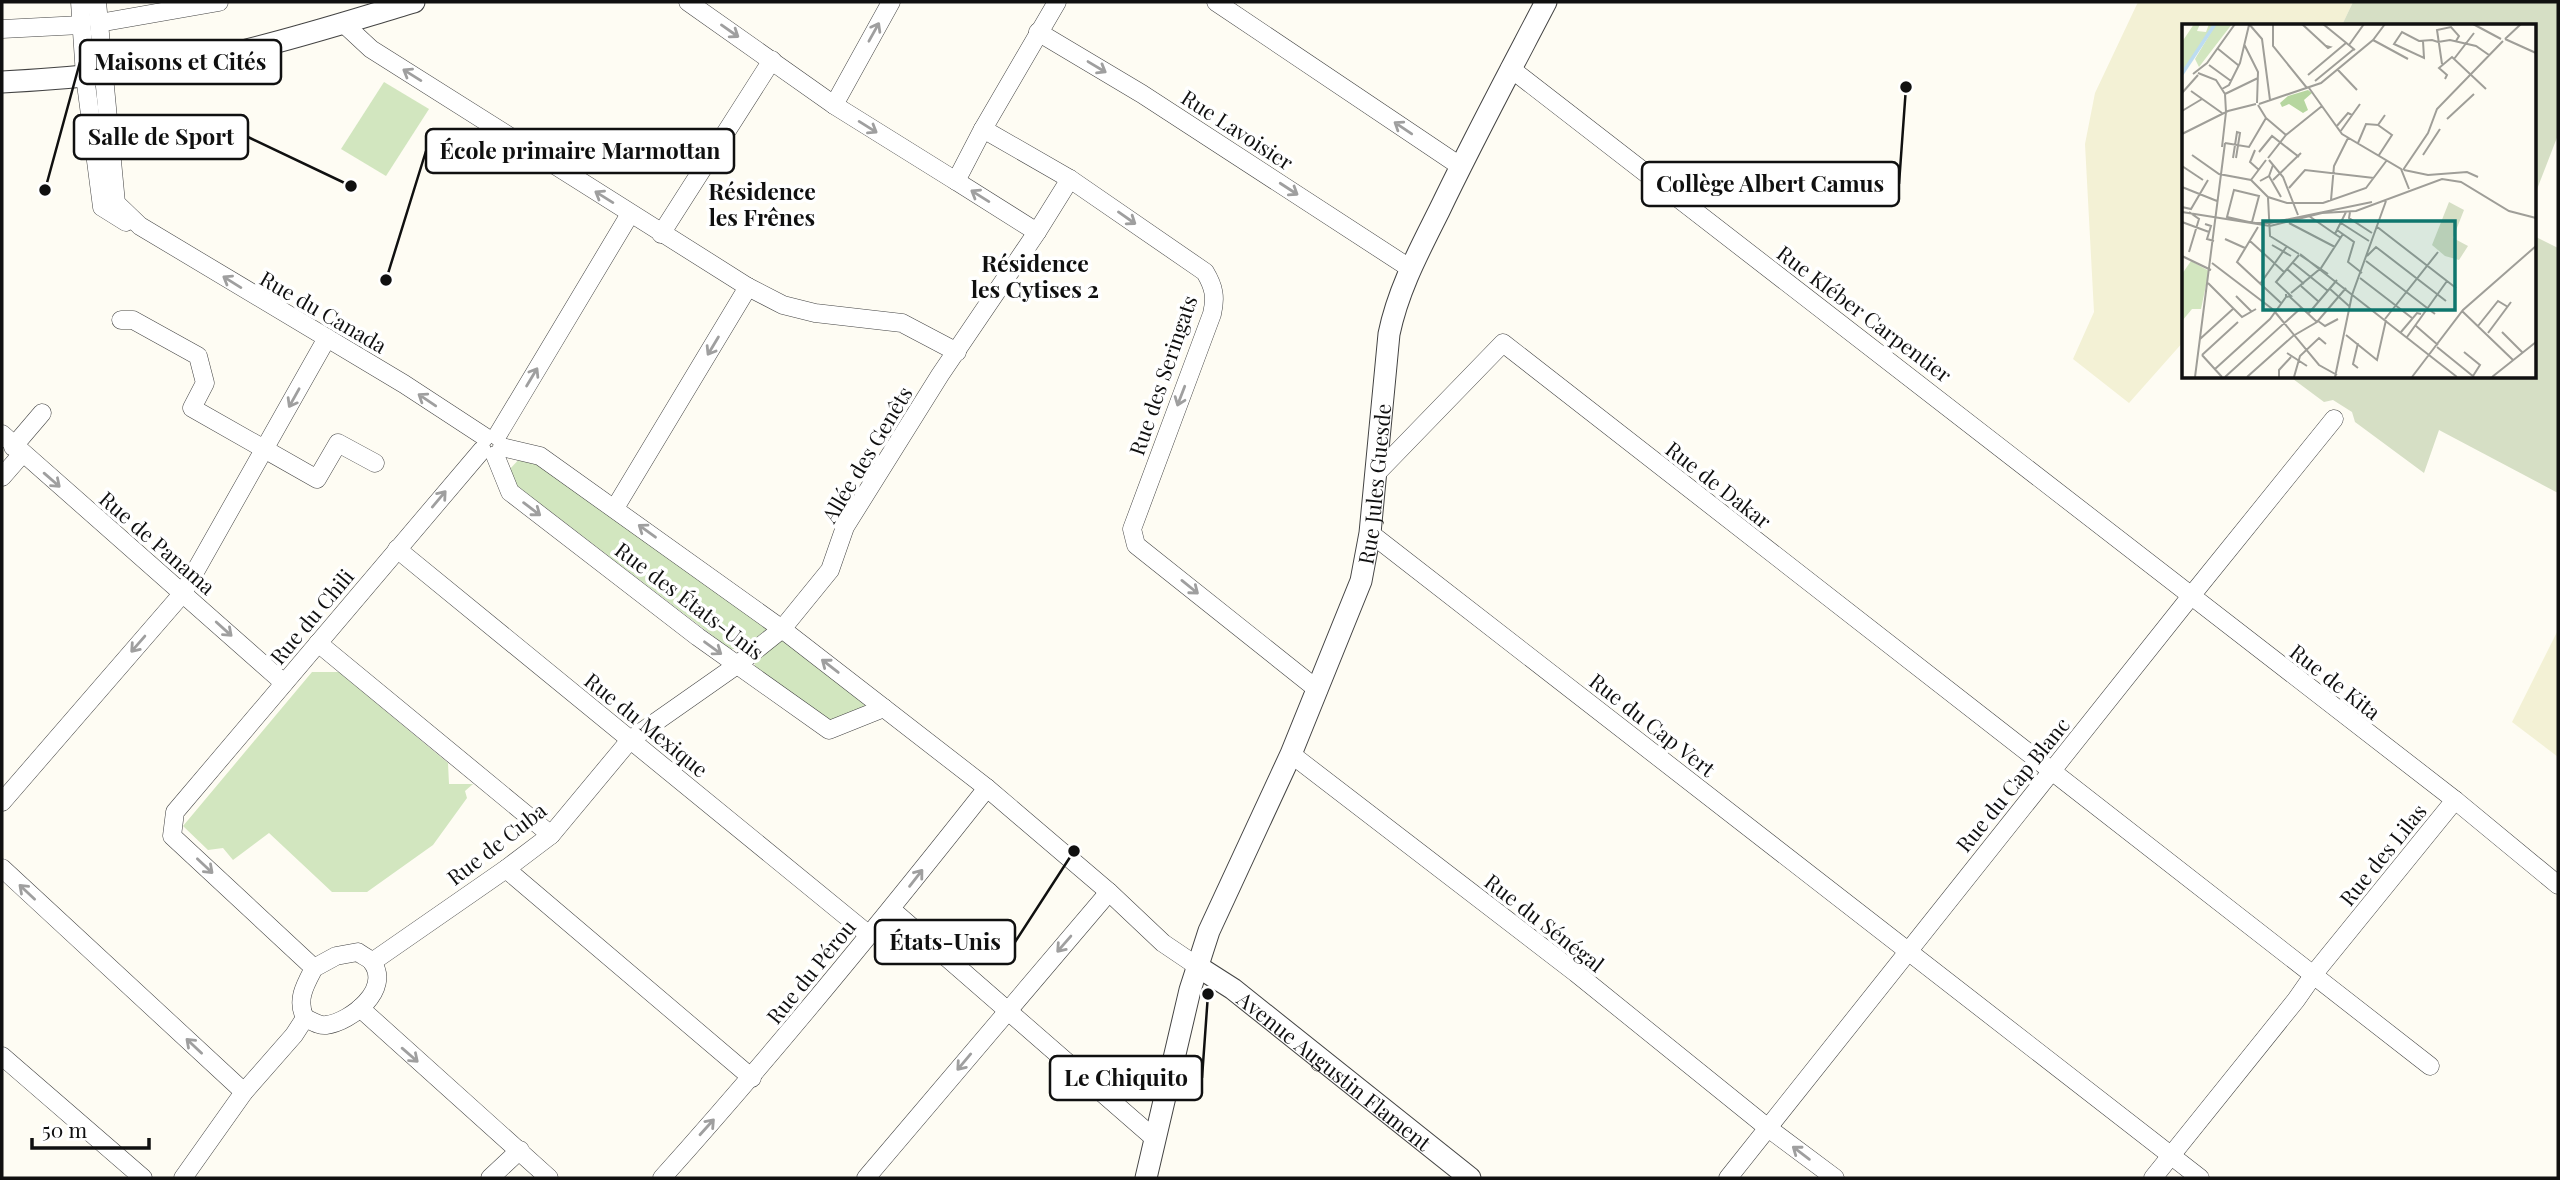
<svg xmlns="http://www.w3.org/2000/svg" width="2560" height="1180" viewBox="0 0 2560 1180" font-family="'Playfair Display',serif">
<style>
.farmland{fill:#f3f1d5}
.green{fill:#d2e6bf}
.cemetery{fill:#d6dfc5}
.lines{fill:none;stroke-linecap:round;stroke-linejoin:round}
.minor-casing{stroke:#434343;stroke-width:19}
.tertiary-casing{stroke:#434343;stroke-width:23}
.minor{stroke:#fff;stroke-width:18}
.tertiary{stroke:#fff;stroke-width:21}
.oneway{stroke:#9f9f9f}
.labels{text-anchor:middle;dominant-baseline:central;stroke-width:7;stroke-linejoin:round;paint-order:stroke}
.street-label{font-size:21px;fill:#101010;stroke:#fff}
.neighbourhood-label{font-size:23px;font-weight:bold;fill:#101010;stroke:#fff}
.inset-river{fill:none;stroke:#bcdcf1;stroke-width:3.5}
.inset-road{fill:none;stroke:#9f9e98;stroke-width:2}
.view{fill:#0f766e;fill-opacity:0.15;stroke:#0f766e;stroke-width:3.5}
.inset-edge{fill:none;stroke:#101010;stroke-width:3.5}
.leader{fill:none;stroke:#101010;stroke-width:2.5}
.callout-dot{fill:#101010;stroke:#fff;stroke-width:2.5}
.callout{fill:#fff;stroke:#101010;stroke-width:2.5}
.callout-label{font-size:23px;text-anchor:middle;font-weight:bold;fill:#101010}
</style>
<rect width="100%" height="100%" fill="#fefcf3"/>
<!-- farmland -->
<g class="farmland">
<polygon points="2138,2 2353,2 2343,23 2347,26 2184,26 2184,341 2129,403 2073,359 2094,312 2085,144 2095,93"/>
<polygon points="2558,630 2558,757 2512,722"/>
</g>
<!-- green -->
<g class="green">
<polygon points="384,82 429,109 386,176 341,149"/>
<polygon points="523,455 542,460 765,619 766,630 742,649 730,649 508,479 506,473"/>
<polygon points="787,636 864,696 865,708 840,723 822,720 755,667 754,657"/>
<polygon points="312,672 339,672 448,763 449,784 473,784 465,791 467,798 433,845 367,892 332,892 269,833 233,860 223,848 208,850 183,826"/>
</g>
<!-- cemetery -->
<g class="cemetery">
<polygon points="2353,2 2558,2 2558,135 2534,197 2534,26 2347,26 2343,23"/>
<polygon points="2534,236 2558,248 2558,493 2439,430 2424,473 2355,422 2352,412 2333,400 2324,402 2289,376 2534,376"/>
</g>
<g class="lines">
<!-- minor casing -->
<g class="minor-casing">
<g id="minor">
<polyline points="80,2 85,76 102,207 126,222"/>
<polyline points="97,2 116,203 140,226 404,384 485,437"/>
<polyline points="688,2 834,105 956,181"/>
<polyline points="1216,2 1460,166"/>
<polyline points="99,23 219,2"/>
<polyline points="343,23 371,49 748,287 783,305 815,313 902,323 957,352"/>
<polyline points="2,29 81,25"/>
<polyline points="1038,32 1142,94 1411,269"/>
<polyline points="1510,68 2455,800 2558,885"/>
<polyline points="834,105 891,2"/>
<path d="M983 129 1070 179 1205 272C1214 287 1216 297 1212 314L1132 529 1136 545 1318 690"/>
<polyline points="1037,232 956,181 983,129 1057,2"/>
<polyline points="661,234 772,60"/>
<polyline points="121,320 133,320 198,356 205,383 192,408 317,479 338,443 375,463"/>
<polyline points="2,434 284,683"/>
<polyline points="497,436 630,214"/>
<polyline points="13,447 42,413"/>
<polyline points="502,447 540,456 782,629 987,788 1109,892 1163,943 1197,966"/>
<polyline points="495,455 510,492 698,637 829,730 884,708"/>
<polyline points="1375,475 1503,343 2430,1066"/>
<polyline points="2,477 22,454"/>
<polyline points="615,508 748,287"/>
<polyline points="1370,533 2200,1178"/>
<polyline points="397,549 868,934"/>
<polyline points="318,643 551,835"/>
<polyline points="1291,754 1576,973 1768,1128 1835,1178"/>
<polyline points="2,802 183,593 327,338"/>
<polyline points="2,868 244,1092"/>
<polyline points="506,869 752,1078"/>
<polyline points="891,909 1154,1138"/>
<polyline points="372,962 506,869 551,835 630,740 737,665 782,629 830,570 845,527 940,375 1037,232 1070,179"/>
<path d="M314 968C305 985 296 1000 305 1018 312 1021 320 1026 326 1025 351 1022 392 989 372 962 369 958 361 955 358 952L336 956 314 968 172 836 175 812 482 450"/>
<polyline points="360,1008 549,1178"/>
<polyline points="2,1056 143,1178"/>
<polyline points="183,1178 244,1092 294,1035 305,1018"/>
<polyline points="490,1178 520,1150"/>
<path d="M662 1178C775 1052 882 921 987 788"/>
<polyline points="866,1178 1109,892"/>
<polyline points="1728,1178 2191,596 2334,419"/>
<polyline points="2153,1178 2296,1000 2317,970 2455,800"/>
</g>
</g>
<!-- tertiary casing -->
<g class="tertiary-casing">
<g id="tertiary">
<path d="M2 82C78 78 155 71 229 54 292 40 353 20 414 2"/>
<path id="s1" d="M1197 966 1233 989 1470 1178"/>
<path id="s2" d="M1146 1178 1190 990 1209 931 1291 754 1361 581 1370 533 1389 334C1398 290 1419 251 1439 211 1473 140 1510 71 1546 2"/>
</g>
</g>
<!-- minor -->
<use href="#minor" class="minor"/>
<!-- tertiary -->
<use href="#tertiary" class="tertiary"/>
</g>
<!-- one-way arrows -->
<defs><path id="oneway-shaft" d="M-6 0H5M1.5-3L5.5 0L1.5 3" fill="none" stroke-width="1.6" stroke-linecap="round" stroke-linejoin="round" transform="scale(1.75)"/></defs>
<g class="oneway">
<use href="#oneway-shaft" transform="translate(730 31) rotate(35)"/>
<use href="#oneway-shaft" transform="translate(874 32) rotate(-61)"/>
<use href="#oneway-shaft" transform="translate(1097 67) rotate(31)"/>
<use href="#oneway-shaft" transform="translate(412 75) rotate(-148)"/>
<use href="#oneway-shaft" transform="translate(868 127) rotate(32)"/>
<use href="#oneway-shaft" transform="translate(1403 128) rotate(-146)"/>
<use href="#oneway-shaft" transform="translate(1289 189) rotate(33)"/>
<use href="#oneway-shaft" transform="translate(980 196) rotate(-148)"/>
<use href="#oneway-shaft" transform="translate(604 197) rotate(-148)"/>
<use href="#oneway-shaft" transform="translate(1127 218) rotate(35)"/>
<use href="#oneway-shaft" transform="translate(232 282) rotate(-148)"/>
<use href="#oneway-shaft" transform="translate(713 346) rotate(121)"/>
<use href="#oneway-shaft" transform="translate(532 377) rotate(-59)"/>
<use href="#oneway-shaft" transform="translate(1181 396) rotate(111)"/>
<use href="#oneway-shaft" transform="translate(294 398) rotate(119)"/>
<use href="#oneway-shaft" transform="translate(427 400) rotate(-146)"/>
<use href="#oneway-shaft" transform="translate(52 480) rotate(41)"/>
<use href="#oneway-shaft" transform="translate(439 499) rotate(-50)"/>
<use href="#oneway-shaft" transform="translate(532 509) rotate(37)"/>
<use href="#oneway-shaft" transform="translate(647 531) rotate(-144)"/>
<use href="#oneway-shaft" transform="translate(1190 587) rotate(39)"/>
<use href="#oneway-shaft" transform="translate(224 629) rotate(42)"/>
<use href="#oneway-shaft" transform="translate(138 644) rotate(131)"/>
<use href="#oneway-shaft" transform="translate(713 648) rotate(36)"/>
<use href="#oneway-shaft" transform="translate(830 666) rotate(-142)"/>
<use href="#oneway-shaft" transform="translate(205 866) rotate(43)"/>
<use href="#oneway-shaft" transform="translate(916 878) rotate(-52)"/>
<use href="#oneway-shaft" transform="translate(27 892) rotate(-137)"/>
<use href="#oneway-shaft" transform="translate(1064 944) rotate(131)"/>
<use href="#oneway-shaft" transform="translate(194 1046) rotate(-137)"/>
<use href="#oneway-shaft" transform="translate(410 1055) rotate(41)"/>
<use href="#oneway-shaft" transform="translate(964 1062) rotate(130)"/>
<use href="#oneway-shaft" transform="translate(707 1127) rotate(-48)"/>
<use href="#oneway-shaft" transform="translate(1801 1153) rotate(-143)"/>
</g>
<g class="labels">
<!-- street labels -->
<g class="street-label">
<text transform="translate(1238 129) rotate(33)">Rue Lavoisier</text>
<text transform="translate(324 311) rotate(30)">Rue du Canada</text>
<text transform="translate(1865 313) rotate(37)">Rue Kléber Carpentier</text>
<text transform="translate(1162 375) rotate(-71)">Rue des Seringats</text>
<text transform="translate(866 454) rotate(-59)">Allée des Genêts</text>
<text stroke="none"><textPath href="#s2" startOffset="735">Rue Jules Guesde</textPath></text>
<text transform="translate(1719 484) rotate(38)">Rue de Dakar</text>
<text transform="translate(158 542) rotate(41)">Rue de Panama</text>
<text transform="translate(690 600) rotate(37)">Rue des États-Unis</text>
<text transform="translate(311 616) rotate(-50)">Rue du Chili</text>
<text transform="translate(2336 681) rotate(38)">Rue de Kita</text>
<text transform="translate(647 724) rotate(39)">Rue du Mexique</text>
<text transform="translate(1653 724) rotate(38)">Rue du Cap Vert</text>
<text transform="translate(2012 784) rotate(-51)">Rue du Cap Blanc</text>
<text transform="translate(496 843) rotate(-38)">Rue de Cuba</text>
<text transform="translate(2382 854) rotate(-51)">Rue des Lilas</text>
<text transform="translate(1545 922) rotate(38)">Rue du Sénégal</text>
<text transform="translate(810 971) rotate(-51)">Rue du Pérou</text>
<text stroke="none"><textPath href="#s1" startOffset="173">Avenue Augustin Flament</textPath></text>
</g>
<!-- neighbourhood labels -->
<g class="neighbourhood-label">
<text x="762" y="190">Résidence<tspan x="762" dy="26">les Frênes</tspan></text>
<text x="1035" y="262">Résidence<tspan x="1035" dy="26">les Cytises 2</tspan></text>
</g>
</g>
<!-- overview -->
<g transform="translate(2182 24)">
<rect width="354" height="354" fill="#fefcf3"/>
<path d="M12 0H18L15 7 24 8 27 0H33L0 48V18ZM34 0H50L17 43 13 35ZM9 237 27 247 19 285H10L0 297V250Z" fill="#d2e6bf"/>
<path d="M126 66 130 69 122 76 126 86 121 89 107 80 100 83 98 79 106 72Z" fill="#b6d69f"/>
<path d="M267 178 282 186 271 214 286 222 277 236 263 232 250 221Z" fill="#d6dfc5"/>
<path class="inset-river" d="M0 50 33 0"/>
<path class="inset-road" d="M67 0 80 15 88 76M91 0V22L125 64M120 0 146 24 148 23 144 22M141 0 173 26M291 0 319 15M323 15 339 0M323 15 354 29M191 16 226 35M241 17 242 34 212 20 220 8 237 17 250 16 256 18 268 16 294 22 307 31M62 20 76 48 75 79M167 21 182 0M35 24 56 41M272 35 292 9M260 40 255 6 269 3 277 12 274 17M27 41 49 57M156 46 175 66M16 49 34 56 43 70 44 88M11 50 25 39 53 0M126 51 164 19M263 55 265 51 257 44 270 33 304 65M133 57 172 25M127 64 160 110 219 145 227 165M40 65 47 61 58 39 67 1M9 67 40 89M0 69 16 51M43 70 76 54M77 80 139 59 191 16 203 0M0 87 20 75M84 94 104 111M265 95 292 70M196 101 210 111 197 131M154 103 166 89 170 91M158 108 178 80M0 110 46 87 74 80M43 119 67 123 84 94 76 81M176 119 184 100 196 101 203 91M40 123 44 88M73 126 68 138 77 146M77 128 90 112 117 133M10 131 37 150 69 156 86 173 105 179H141L184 164 205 136M241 131 258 105M51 134 55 108 58 109 54 134M86 134 104 111 140 82M87 136 101 153 116 191M0 142 21 156M221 146 246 109 255 85 321 17M222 146 246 151 285 148 296 153M87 152 99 173M69 156 84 136M91 156 119 129M78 157 87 152 91 141M0 163 35 177M107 164 123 146 192 154M86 174 88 212 117 230M149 176 152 142 166 114M0 183 9 185 26 156M0 188 88 202 140 189 174 187 260 155 279 158 327 187 354 194M168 188 167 194 190 209M127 192 153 210M0 198 27 208M70 198 77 172 52 166 45 193 67 198H70L73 199H87M88 199 190 178M107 199 153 223M159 199 187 217M23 200 29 202 25 215 32 217M194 202 274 264M76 203 55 238 99 279M155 206 172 218 166 238 180 249M159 214 153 210 164 188M43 215 63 224M68 217 102 248M90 221 109 232M7 228 17 195 7 188M118 230 275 353M118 231 146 250M0 232 29 246M185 232 194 223 264 277M184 237 253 290M110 238 146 267M30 239 93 287M105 245 122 260M178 254 230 294M26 259 60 293 74 285M78 260 105 222M119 262 137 278M148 265 167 282M109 269 139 244 161 210M104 270V273L109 272 94 258 117 231M54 272 70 288M108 273 135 298M280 287 331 336M93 288 137 341 155 351M126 290 155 256M203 295 256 228M136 297 143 302 156 295M234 302 256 321M296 302 316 277 326 283M219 308 235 289 239 290M320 308 340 328M306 309 329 278M164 311 195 336 204 296M225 313 265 257M18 315 52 284M255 323 292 353M282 328 298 341 291 352M105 329 125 342M20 331 56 298M20 331 40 353M176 344 171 340 176 319M33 345 88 295 104 273M13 353 43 119M43 353 120 283M65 353 111 312 135 298 164 264M97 353V346L109 333M112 353 118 332 137 314 144 320M153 353 170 271 204 177M230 353 281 286 354 222M310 353 354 318"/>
<path class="view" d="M81 197H273V286H81Z"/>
<rect width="354" height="354" class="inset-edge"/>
</g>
<!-- callouts -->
<path class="leader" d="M45 190L80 62M351 186L248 137M386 280L426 151M1906 87L1899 184M1074 851L1015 942M1208 994L1202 1078"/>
<g class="callout-dot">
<circle cx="45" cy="190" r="7"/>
<circle cx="351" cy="186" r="7"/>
<circle cx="386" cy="280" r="7"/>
<circle cx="1906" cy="87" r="7"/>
<circle cx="1074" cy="851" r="7"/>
<circle cx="1208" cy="994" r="7"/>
</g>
<g class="callout">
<rect x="80" y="40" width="201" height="44" rx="7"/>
<rect x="74" y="115" width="174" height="44" rx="7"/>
<rect x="426" y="129" width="308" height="44" rx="7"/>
<rect x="1642" y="162" width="257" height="44" rx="7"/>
<rect x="875" y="920" width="140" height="44" rx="7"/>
<rect x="1050" y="1056" width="152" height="44" rx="7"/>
</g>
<g class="callout-label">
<text x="180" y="70">Maisons et Cités</text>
<text x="161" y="145">Salle de Sport</text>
<text x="580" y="159">École primaire Marmottan</text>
<text x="1770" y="192">Collège Albert Camus</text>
<text x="945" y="950">États-Unis</text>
<text x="1126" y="1086">Le Chiquito</text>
</g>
<!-- border -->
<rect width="2560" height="1180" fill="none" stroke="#101010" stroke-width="7"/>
<!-- scale -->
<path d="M32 1138v10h117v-10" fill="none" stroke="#101010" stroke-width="3.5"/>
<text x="42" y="1138" font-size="21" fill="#101010" stroke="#ffffff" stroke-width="5" paint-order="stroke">50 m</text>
</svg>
